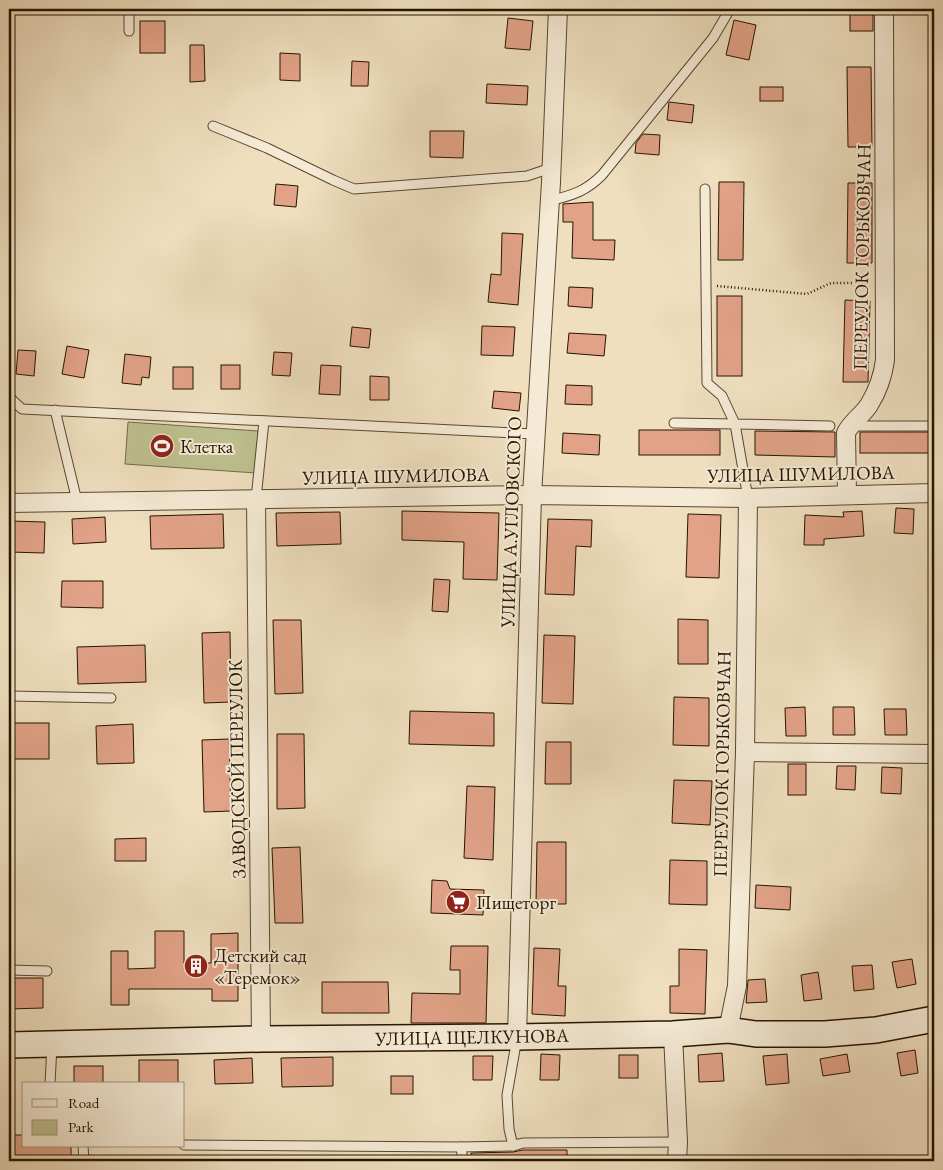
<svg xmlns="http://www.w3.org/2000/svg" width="943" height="1170" viewBox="0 0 943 1170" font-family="'EB Garamond',serif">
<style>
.green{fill:#bec08f;stroke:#726a48}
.building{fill:#e1a287;stroke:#261400}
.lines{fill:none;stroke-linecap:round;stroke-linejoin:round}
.service-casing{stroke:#584730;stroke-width:11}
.minor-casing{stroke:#584730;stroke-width:20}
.secondary-casing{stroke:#261400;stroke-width:28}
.path{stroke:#261400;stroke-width:2.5;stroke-dasharray:1 2.5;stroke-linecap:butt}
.service{stroke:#f5ead5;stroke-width:9}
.minor{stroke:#f5ead5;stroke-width:18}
.secondary{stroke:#f5ead5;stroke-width:25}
.labels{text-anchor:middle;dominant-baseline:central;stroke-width:4;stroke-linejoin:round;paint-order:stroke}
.street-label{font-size:19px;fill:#261400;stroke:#f5ead5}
.poi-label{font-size:19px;fill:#261400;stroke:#f5ead5;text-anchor:start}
</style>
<rect width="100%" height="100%" fill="#efdfbf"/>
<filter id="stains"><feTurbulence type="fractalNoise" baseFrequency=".004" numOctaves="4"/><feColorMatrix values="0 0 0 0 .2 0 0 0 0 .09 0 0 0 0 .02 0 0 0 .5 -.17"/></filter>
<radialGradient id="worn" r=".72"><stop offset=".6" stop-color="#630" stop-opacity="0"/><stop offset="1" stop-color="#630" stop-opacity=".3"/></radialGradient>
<!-- green -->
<polygon class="green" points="128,422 258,431 256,473 125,464"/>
<!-- building -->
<g class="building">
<rect x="850" y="9" width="23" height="22"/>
<polygon points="508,18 533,21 530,50 505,48"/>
<polygon points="734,20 756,25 749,60 726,55"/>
<rect x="140" y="21" width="25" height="32"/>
<polygon points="190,45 204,45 205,81 190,82"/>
<polygon points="280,53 300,54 300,81 280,80"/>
<polygon points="352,61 369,62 368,86 351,86"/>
<polygon points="847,67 871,67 872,147 848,147"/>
<polygon points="487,84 528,86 527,105 486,103"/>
<rect x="760" y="87" width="23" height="14"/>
<polygon points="669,102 694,105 692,123 667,120"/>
<polygon points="430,131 464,131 463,158 430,157"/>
<polygon points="643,134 660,135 659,155 635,153 636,143"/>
<polygon points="719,182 744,182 743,260 718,260"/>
<polygon points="848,183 872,183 872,263 847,263"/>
<polygon points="276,184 298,186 296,207 274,205"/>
<polygon points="593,202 593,240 615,240 614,260 572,258 573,222 563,222 563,204"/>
<polygon points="502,233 523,234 518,305 488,302 491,274 501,275"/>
<polygon points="569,287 593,288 592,308 568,306"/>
<rect x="717" y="296" width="25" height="80"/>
<polygon points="845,300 870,301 868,382 843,382"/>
<polygon points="482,326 515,327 513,356 481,355"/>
<polygon points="352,327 371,329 369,348 350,346"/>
<polygon points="569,333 606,335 604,356 567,353"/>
<polygon points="67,346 89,350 84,378 62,374"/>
<polygon points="18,350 36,351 34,376 16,374"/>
<polygon points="274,352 292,353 290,376 272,375"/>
<polygon points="125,354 151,357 149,378 142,377 141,385 122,383"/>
<rect x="221" y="365" width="19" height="24"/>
<polygon points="321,365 341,366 340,395 319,394"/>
<rect x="173" y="367" width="20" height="22"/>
<polygon points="370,376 389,377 389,400 370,400"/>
<polygon points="566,385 592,386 592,405 565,404"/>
<polygon points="494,391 521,393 519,411 492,408"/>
<rect x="639" y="430" width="81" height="25"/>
<polygon points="755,431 835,432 835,457 755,455"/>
<rect x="860" y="432" width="74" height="21"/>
<polygon points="563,433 600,435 599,455 562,453"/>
<polygon points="896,508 914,509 913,534 894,533"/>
<polygon points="402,511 499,513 497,580 463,579 464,542 402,540"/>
<polygon points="862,511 864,536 824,539 824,545 804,545 805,515 844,517 843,512"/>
<polygon points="340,512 341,544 277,546 276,513"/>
<polygon points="223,514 224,548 151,549 150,516"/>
<polygon points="688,514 721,515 719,578 686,577"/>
<polygon points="105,517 106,542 73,544 72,519"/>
<polygon points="548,519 592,520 591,547 576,546 574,595 545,594"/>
<polygon points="9,521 45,522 44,553 9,552"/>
<polygon points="434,579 450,580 448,612 432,611"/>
<polygon points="62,581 103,581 103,608 61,607"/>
<polygon points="678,619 708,620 708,664 678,664"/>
<polygon points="273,620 301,620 303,693 275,694"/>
<polygon points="230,632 231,702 204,703 202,633"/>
<polygon points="544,635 575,636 573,704 542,703"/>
<polygon points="145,645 146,682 78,684 77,647"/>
<polygon points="674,697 709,698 709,746 673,745"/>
<polygon points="805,707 806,736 786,736 785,708"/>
<polygon points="833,707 854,707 855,735 833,735"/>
<polygon points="884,709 906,709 907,735 885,735"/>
<polygon points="410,711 494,713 494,746 409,744"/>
<rect x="14" y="723" width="35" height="36"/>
<polygon points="133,724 134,763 97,764 96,726"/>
<polygon points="277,734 304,734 305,808 277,809"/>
<polygon points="229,739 231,811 204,812 202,740"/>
<polygon points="546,742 571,742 571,784 545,784"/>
<rect x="788" y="764" width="18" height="31"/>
<polygon points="837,766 856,766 855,790 836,789"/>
<polygon points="882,767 902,768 901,794 881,793"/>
<polygon points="674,780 712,781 710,825 672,823"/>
<polygon points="467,786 495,787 493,860 464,858"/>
<polygon points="146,838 146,861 115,861 115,839"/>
<polygon points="537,842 566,842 566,904 536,904"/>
<polygon points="300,847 303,923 275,923 272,848"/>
<polygon points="670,860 707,861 707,905 669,904"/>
<polygon points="432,880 447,881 450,889 484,890 483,915 431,913"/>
<polygon points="756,885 791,887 790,910 755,908"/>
<polygon points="155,931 184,931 184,963 211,963 211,934 238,933 238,1001 212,1001 212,989 129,989 129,1005 111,1005 111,951 128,951 128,969 155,968"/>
<polygon points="451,946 488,946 486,1023 411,1023 412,993 460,994 460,970 450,970"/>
<polygon points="534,948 560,949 558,986 566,986 565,1016 532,1014"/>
<polygon points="679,949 707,950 705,1014 670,1013 670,986 679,986"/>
<polygon points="912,959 916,984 897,988 892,962"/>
<polygon points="872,965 874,989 854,991 852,966"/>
<polygon points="818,972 822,999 804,1001 801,975"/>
<polygon points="9,978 43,978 43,1008 9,1009"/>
<polygon points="765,979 767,1002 746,1003 748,980"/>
<polygon points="322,982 388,982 389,1013 322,1013"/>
<polygon points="915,1050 918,1073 901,1076 897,1053"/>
<polygon points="722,1053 724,1081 699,1082 698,1055"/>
<polygon points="541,1054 560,1055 559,1080 540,1080"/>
<polygon points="787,1054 789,1083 766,1085 763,1056"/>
<polygon points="847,1054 850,1072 823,1076 820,1059"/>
<rect x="619" y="1055" width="19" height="23"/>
<polygon points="473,1056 493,1056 492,1080 473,1080"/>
<polygon points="333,1057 333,1086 282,1087 281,1058"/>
<polygon points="252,1058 253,1083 215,1084 214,1060"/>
<rect x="139" y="1060" width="39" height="23"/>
<rect x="74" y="1066" width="29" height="18"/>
<rect x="391" y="1076" width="22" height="18"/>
<polygon points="9,1135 24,1135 24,1146 71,1146 71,1161 9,1161"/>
<polygon points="523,1150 567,1150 567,1161 471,1161 471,1153 513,1152"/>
</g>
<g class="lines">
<!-- service casing -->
<g class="service-casing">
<g id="service">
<polyline points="129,31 129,9"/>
<polyline points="213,126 267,148 333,180 354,189 527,176 551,168"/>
<polyline points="705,189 707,383 722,396 735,424 830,426"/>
<path d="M550 201C572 195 585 192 602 175L713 38 730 9"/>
<polyline points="9,397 22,409 535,434"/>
<polyline points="55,410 77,501"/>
<polyline points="674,423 735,424 748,498"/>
<polyline points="850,426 934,426"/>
<polyline points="256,499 264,421"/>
<polyline points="9,696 111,698"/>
<polyline points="9,970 47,971"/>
<polyline points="517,1038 507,1095 509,1129 513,1146 518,1144"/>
<polyline points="50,1084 52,1045"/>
<polyline points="184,1145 461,1147 513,1146 523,1143 678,1142"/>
<polyline points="83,1146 84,1161"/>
<polyline points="461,1147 463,1161"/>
</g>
</g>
<!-- minor casing -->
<g class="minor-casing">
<g id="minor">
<path d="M847 494 846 433C851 422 862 416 869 405 877 392 883 376 885 360L884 9"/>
<polyline points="256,499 261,1039"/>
<polyline points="9,503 532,495 748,498 934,493"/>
<polyline points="745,752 934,754"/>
<polyline points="728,1030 737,986 745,752 748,498"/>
<polyline points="673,1034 678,1142 677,1161"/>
<polyline points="517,1037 532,495 551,182 558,9"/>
</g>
</g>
<!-- secondary casing -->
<g class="secondary-casing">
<polyline id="secondary" points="9,1045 261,1039 517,1037 673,1034 728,1030 756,1034 825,1034 876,1030 934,1019"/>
</g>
<!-- path -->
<polyline class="path" points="717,286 807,294 831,283 869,283"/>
<!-- service -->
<use href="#service" class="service"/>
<!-- minor -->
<use href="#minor" class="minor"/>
<!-- secondary -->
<use href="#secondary" class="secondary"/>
</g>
<!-- icons -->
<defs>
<g id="stadium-disc" transform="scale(1.25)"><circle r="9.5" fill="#8f2418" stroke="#f5ead5"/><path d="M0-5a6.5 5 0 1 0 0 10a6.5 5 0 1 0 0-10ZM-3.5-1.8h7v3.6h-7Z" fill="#fff"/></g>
<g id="supermarket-disc" transform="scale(1.25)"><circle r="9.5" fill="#8f2418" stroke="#f5ead5"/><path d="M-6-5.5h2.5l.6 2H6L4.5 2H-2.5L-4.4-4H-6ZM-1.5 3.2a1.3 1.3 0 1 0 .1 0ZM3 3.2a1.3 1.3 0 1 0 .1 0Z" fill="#fff"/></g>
<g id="building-disc" transform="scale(1.25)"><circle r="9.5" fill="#8f2418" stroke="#f5ead5"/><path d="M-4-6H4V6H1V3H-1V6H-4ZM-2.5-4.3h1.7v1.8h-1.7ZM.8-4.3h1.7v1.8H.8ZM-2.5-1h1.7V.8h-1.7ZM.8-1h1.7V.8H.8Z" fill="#fff"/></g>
</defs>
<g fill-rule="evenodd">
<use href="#stadium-disc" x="162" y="446"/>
<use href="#supermarket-disc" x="458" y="902"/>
<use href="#building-disc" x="196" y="966"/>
</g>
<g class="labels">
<!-- street labels -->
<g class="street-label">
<text transform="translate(862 257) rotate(-89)">ПЕРЕУЛОК ГОРЬКОВЧАН</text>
<text transform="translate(801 474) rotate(-1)">УЛИЦА ШУМИЛОВА</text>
<text transform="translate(396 476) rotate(-1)">УЛИЦА ШУМИЛОВА</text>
<text transform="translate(511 522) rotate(-88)">УЛИЦА А.УГЛОВСКОГО</text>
<text transform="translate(722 764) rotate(-89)">ПЕРЕУЛОК ГОРЬКОВЧАН</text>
<text transform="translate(237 769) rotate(-91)">ЗАВОДСКОЙ ПЕРЕУЛОК</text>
<text transform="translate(472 1037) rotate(-1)">УЛИЦА ЩЕЛКУНОВА</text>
</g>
<!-- poi labels -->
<g class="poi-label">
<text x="180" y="446">Клетка</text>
<text x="476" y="902">Пищеторг</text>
<text x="214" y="955">Детский сад<tspan x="214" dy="22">«Теремок»</tspan></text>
</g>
</g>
<!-- margin -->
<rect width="943" height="1170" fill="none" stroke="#efdfbf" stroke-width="30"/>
<rect x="10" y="10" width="923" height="1150" fill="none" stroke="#261400" stroke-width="2.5"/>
<rect x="15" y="15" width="913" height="1140" fill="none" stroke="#261400"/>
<!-- legend -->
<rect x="22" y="1082" width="162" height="65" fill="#f5ead5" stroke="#a29480"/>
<rect x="32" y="1099" width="25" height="8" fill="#f5ead5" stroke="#a29480"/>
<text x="68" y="1108" font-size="15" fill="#261400">Road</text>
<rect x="32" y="1120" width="25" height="15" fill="#bec08f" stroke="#a29480"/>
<text x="68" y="1132" font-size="15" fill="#261400">Park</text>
<rect width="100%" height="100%" filter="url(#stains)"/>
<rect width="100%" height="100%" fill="url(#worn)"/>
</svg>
